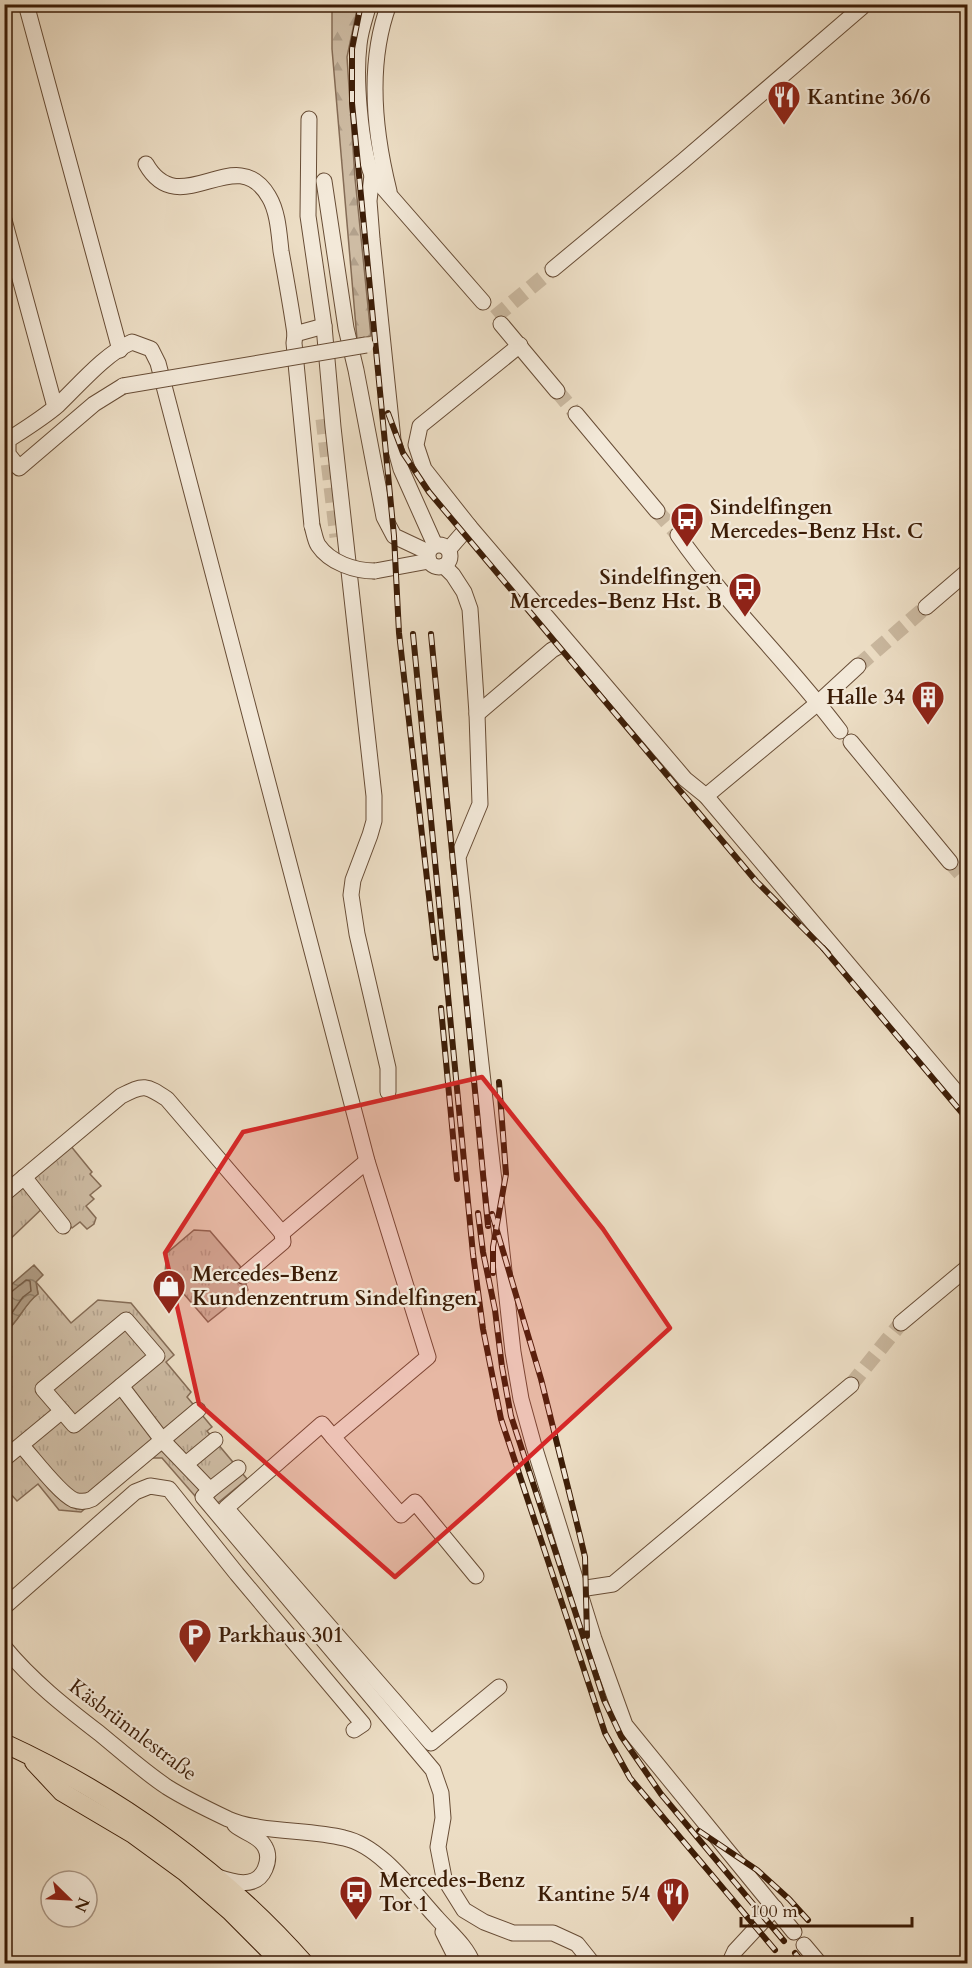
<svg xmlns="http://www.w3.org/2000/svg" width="972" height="1968" viewBox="0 0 972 1968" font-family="Cardo,serif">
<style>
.grass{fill:url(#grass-tufts);stroke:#856c56;stroke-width:1.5}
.forest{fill:url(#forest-firs);stroke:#856c56;stroke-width:1.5}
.water{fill:url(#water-waves);stroke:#826952;stroke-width:1.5}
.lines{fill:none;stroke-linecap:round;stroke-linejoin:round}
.shore{stroke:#765c46;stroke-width:1.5}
.minor-tunnel{stroke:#c9b79e;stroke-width:15;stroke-dasharray:15 8;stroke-linecap:butt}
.minor-casing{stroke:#684d36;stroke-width:17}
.major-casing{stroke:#3c1d07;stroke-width:20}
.minor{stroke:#f3e9d9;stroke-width:15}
.major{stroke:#ecddc4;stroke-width:18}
.rail-casing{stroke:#3c1d07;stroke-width:6}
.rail{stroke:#f3e9d9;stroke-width:4;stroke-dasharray:11;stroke-linecap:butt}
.minor-bridge-casing{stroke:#684d36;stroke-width:17;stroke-linecap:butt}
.minor-bridge{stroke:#f3e9d9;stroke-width:15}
.marked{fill:#d62828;fill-opacity:0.2;stroke:#d62828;stroke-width:4.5;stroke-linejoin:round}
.labels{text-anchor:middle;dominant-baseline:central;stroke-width:4.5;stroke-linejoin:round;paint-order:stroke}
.poi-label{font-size:21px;font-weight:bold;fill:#3c1d07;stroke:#f3e9d9;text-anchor:start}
.street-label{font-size:21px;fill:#3c1d07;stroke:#f3e9d9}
</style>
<defs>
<pattern id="grass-tufts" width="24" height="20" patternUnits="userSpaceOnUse" patternTransform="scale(1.5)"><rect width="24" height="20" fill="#cebca4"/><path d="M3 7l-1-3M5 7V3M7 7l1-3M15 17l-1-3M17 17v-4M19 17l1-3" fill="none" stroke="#b2a18c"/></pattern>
<pattern id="forest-firs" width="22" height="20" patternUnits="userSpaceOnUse" patternTransform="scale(1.5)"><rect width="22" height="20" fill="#cebca4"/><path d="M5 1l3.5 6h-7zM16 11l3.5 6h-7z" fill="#b2a18c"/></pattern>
<pattern id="water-waves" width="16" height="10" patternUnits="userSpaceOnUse" patternTransform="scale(1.5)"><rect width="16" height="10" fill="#b09c84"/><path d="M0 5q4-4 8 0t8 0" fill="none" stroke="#907f6a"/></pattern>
</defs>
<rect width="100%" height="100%" fill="#ecddc4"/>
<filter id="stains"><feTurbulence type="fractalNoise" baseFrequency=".00333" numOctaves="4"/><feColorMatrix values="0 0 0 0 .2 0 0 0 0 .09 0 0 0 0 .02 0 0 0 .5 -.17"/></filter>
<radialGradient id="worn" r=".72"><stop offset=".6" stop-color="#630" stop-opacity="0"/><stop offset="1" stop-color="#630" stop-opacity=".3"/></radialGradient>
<!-- grass -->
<g class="grass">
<polygon points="70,1145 92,1172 90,1174 101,1186 90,1195 94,1199 86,1206 96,1218 94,1224 87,1229 80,1222 72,1228 49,1202 5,1244 4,1201"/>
<polygon points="194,1230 210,1231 240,1266 248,1290 208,1322 165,1272 167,1253"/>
<path d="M36 1282 71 1323 98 1300 131 1303 174 1355 166 1362 191 1392 187 1397 212 1427 207 1431 247 1479 208 1511 162 1458H145L81 1512 59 1510 38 1484 17 1501 9 1492 5 1496V1332C18 1322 24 1304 38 1294Z"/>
</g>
<!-- forest -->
<polygon class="forest" points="332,5 358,5 347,57 355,178 371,336 357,339 332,49"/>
<!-- water -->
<path class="water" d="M34 1265 43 1275 36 1282 38 1294C24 1304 19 1322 5 1332V1290Z"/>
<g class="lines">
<!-- shore -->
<polyline class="shore" points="4,1294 10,1293 26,1280 30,1281 31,1291 23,1297 4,1324"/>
<!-- minor-tunnel -->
<g class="minor-tunnel">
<polyline points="495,317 553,269"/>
<polyline points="557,391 576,414"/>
<polyline points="323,419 337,537"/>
<polyline points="657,511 678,535"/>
<polyline points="858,666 926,607"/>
<polyline points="950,862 968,882"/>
<polyline points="851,1385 901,1323"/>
</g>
<!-- minor casing -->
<g class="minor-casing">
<g id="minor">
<polyline points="26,4 120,350"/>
<path d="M369 4C365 18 360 32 359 45 355 78 360 145 372 175L483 302"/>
<polyline points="309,119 308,216 324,326 333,427 374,796 374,821 370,835 353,880 351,895 357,934 388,1068 388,1092"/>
<path d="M146 164C180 224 236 139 269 197 278 212 279 234 281 251 286 279 291 306 295 334"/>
<polyline points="372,175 369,201 372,239 393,440 401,469 435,545"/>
<polyline points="324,181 346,328 356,370 384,517 394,536 428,552"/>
<path d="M389 191C374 131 367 63 389 4"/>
<polyline points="4,220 55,407"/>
<polyline points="553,269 683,161 862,7"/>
<polyline points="501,324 557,391"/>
<polyline points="520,345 420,426 416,445 424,469 469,526 685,779 706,796 968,1106"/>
<path d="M123 386 94 404 19 468 8 454V440C25 429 43 418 58 405 78 386 106 353 132 342L151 349 158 363 367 1161 428 1357 333 1437 401 1515 415 1502 476 1576"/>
<polyline points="576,414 657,511"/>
<polyline points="312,526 294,343 295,334 324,326"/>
<path d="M678 535C726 604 789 663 840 731"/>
<circle cx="439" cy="556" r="11"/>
<polyline points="449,549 469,526"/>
<polyline points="444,566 453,575 464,592 470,609 477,714 480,804 458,857 513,1352 521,1399 534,1446 594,1639 625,1725 794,1932"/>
<polyline points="375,571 429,561"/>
<polyline points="926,607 968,571"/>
<polyline points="477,714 552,650 567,642"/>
<polyline points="851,742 950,862"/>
<polyline points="706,796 819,702 858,666"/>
<polyline points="24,1177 63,1226"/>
<path d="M4 1194 121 1096C144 1084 146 1085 167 1099L282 1233"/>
<polyline points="243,1276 283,1242 282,1233 367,1161"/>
<polygon points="126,1320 157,1356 74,1425 43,1389"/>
<polyline points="901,1323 968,1267"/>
<polyline points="121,1386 163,1441 210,1490 238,1468"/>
<polyline points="333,1437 322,1424 226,1508 431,1743 499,1687"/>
<path d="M22 1446C33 1458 60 1494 74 1500 80 1502 86 1502 92 1499L198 1410"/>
<polyline points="4,1459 62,1411"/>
<polyline points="186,1464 215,1440"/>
<polyline points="210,1490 203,1497 433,1770 441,1793 443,1818 438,1847 444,1878 464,1910 484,1922 513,1933 553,1933 577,1944 593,1964"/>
<polyline points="580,1589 613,1584 851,1385"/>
<polyline points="4,1607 135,1492 150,1486 169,1489 237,1574 363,1724 354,1730"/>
<path d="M4 1647C31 1680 65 1707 99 1733 121 1751 143 1771 167 1787 186 1799 207 1809 228 1819 260 1833 309 1829 344 1838 381 1846 412 1891 436 1917 449 1932 466 1945 473 1964"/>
<path d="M215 1876C232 1882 256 1890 265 1869 268 1862 269 1854 265 1847 259 1835 244 1833 235 1825"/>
<polyline points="443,1932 459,1964"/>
<polyline points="804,1945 820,1964"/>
<polyline points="729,1964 735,1951 775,1908"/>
</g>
</g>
<!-- major casing -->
<g class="major-casing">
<g id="major">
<path d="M4 1743C117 1795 222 1870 305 1964"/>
<polyline points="34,1762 62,1792 133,1834 185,1872 230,1911 283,1964"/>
</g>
</g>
<!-- minor -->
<use href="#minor" class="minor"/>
<!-- major -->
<use href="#major" class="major"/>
<!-- rail casing -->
<g class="rail-casing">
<g id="rail">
<polyline points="361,4 352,49 352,103 394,536 399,633 436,958"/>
<polyline points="388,413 403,453 429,492 756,881 828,953"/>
<polyline points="413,634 473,1254 483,1329 501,1419 605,1733 630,1778 775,1950"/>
<polyline points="431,634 488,1226"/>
<polyline points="823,948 968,1120"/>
<polyline points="441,1008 457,1179"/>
<polyline points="478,1213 483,1252 495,1310 502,1367 511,1416 604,1700 621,1736 661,1794 784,1941"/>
<polyline points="492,1214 541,1379 579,1532 585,1557 587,1636"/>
<polyline points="493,1273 493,1247 506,1174 499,1082"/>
<polyline points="699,1831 757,1870 789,1899 808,1920"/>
<polyline points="795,1953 804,1964"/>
</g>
</g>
<!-- rail -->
<use href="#rail" class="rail"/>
<!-- minor-bridge casing -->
<g class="minor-bridge-casing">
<g id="minor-bridge">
<polyline points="123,386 366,345"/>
<path d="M312 526C314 532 315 540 318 545 330 563 355 571 375 571"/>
</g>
</g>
<!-- minor-bridge -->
<use href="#minor-bridge" class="minor-bridge"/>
</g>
<!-- marked area -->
<path class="marked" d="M482 1077 603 1229 670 1328 482 1500 395 1577 199 1404 165 1253 243 1132Z"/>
<!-- icons -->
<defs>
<g id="restaurant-pin" transform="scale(1.725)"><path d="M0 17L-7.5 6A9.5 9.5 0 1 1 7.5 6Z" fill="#8f2418" stroke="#f3e9d9"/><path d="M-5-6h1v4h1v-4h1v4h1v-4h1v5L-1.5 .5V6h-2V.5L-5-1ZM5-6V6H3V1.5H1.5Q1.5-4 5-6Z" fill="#fff"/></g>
<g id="bus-pin" transform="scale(1.725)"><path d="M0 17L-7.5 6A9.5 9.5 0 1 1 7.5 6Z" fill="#8f2418" stroke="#f3e9d9"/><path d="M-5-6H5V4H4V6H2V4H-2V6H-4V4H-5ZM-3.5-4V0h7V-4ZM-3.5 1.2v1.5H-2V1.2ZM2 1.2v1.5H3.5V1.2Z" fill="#fff"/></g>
<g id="building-pin" transform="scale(1.725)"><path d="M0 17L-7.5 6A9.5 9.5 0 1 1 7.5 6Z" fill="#8f2418" stroke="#f3e9d9"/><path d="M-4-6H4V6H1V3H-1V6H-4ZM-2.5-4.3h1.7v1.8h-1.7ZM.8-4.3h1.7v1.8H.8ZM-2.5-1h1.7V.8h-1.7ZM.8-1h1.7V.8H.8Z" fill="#fff"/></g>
<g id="shop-pin" transform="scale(1.725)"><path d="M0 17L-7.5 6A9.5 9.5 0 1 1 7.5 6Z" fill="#8f2418" stroke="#f3e9d9"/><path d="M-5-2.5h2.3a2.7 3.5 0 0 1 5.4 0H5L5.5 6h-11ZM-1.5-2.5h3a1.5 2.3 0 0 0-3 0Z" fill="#fff"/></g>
<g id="parking-pin" transform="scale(1.725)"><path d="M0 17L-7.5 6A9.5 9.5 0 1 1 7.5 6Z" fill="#8f2418" stroke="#f3e9d9"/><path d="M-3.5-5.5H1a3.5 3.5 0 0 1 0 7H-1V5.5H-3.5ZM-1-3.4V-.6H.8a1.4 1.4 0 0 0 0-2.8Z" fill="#fff"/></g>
</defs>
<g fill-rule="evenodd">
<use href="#restaurant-pin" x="784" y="97"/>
<use href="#bus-pin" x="687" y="519"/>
<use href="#bus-pin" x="745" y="589"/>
<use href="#building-pin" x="928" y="697"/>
<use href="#shop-pin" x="169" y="1286"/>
<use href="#parking-pin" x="195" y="1635"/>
<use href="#bus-pin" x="356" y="1892"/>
<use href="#restaurant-pin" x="673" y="1894"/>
</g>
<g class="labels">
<!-- poi labels -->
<g class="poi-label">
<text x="807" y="97">Kantine 36/6</text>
<text x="710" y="507">Sindelfingen<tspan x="710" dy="24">Mercedes-Benz Hst. C</tspan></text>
<text x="722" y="577" text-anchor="end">Sindelfingen<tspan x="722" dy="24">Mercedes-Benz Hst. B</tspan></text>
<text x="905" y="697" text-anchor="end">Halle 34</text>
<text x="192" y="1274">Mercedes-Benz<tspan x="192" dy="24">Kundenzentrum Sindelfingen</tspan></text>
<text x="218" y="1635">Parkhaus 301</text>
<text x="379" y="1880">Mercedes-Benz<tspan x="379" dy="24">Tor 1</tspan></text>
<text x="650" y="1894" text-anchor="end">Kantine 5/4</text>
</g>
<!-- street labels -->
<g class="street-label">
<text transform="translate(133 1730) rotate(37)">Käsbrünnlestraße</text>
</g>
</g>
<!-- margin -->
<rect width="972" height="1968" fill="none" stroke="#ecddc4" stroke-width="24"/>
<rect x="6" y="6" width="960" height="1956" fill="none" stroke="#3c1d07" stroke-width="3"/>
<rect x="12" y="12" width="948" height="1944" fill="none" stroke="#3c1d07" stroke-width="1.5"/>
<!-- north arrow -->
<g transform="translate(69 1899) rotate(114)"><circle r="28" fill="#f3e9d9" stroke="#aa9785" stroke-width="1.5"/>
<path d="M0-4.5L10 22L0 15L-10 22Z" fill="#8f2418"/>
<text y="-9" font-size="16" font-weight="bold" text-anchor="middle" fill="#3c1d07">N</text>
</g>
<!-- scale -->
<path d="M741 1917v9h171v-9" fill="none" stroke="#3c1d07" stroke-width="3"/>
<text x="750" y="1917" font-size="18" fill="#3c1d07" stroke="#f3e9d9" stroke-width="4.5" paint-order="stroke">100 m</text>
<rect width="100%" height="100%" filter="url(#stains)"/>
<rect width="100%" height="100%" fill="url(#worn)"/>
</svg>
